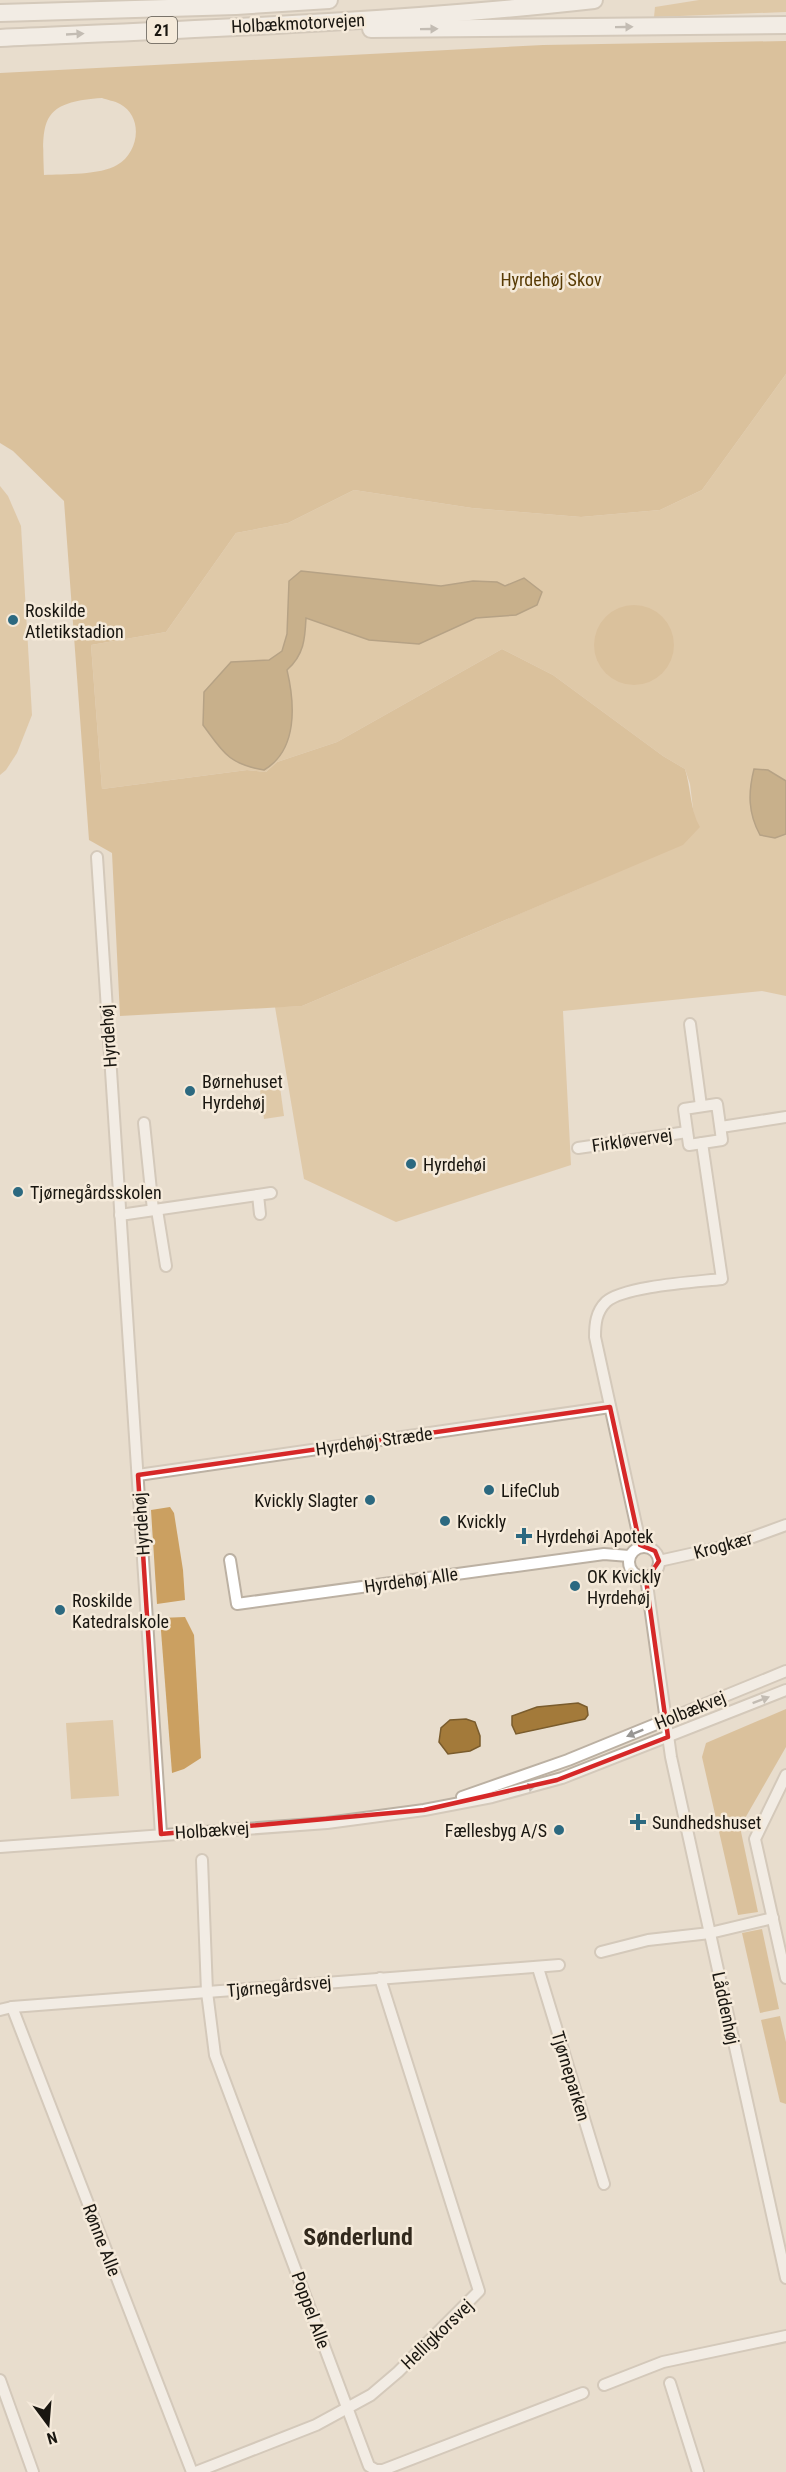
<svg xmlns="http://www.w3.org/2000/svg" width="786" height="2472" viewBox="0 0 786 2472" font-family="'Roboto Condensed',sans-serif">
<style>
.green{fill:#d6b17b}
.forest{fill:#cba061;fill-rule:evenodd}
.water{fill:#a37a3a;stroke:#7a5c2d;stroke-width:1.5}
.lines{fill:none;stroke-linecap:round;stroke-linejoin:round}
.minor-casing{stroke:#bcb1a3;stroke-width:14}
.highway-casing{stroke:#bcb1a3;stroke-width:20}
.minor{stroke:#fff;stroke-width:10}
.highway{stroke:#fff;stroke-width:16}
.oneway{fill:#989693}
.marked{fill:none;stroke:#d62828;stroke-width:4.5;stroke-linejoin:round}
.poi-dot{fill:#2c6980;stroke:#f5eada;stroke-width:2}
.labels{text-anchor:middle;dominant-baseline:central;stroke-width:5;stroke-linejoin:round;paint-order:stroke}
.shield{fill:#f5eada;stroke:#5b564d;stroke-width:1.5}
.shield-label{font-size:16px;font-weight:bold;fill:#191610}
.street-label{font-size:18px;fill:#191610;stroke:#f5eada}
.park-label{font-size:18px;fill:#583b05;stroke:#f5eada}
.poi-label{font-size:18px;fill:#191610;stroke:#f5eada;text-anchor:start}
.district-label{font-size:24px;font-weight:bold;fill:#31281c;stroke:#f5eada}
</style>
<rect width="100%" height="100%" fill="#e8ddcd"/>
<!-- green -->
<g class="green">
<polygon points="699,0 786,0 786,12 654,17 655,7"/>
<polygon points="786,374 786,996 762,991 563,1011 571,1165 396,1222 304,1179 275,1007 302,1006 588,885 694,817 690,784 685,769 663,756 553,675 502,649 337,742 277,762 266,772 247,770 102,789 91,645 166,632 236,533 288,523 354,490 472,508 581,517 660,510 702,490"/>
<polygon points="0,486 8,496 21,526 32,715 17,753 6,770 0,775"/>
<polygon points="279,1080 284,1116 264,1119 259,1083"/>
<polygon points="113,1720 119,1796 71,1799 66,1723"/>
</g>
<!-- forest -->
<g class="forest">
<path d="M786 41V374L702 490 660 510 581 517 472 508 354 490 288 523 236 533 166 632 91 645 102 789 247 770 266 772 277 762 337 742 502 649 553 675 663 756 685 769C691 788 690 810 700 827L683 845 302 1006 120 1016 112 853 89 840 64 501 13 451 0 443V73L543 45ZM102 98C107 100 115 101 120 104 144 117 139 153 117 165 101 175 63 174 44 175 42 121 40 102 102 98Z"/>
<circle cx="634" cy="645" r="40"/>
<polygon points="170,1507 174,1513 183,1570 185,1600 157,1604 151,1510"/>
<polygon points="185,1617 194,1635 201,1758 184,1769 172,1773 160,1618"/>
<polygon points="786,1709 786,1747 740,1827 758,1912 738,1915 702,1757 706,1743"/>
<polygon points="762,1929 779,2009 760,2013 742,1933"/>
<polygon points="780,2016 786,2042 786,2104 780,2102 761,2020"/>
</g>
<!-- water -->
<g class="water">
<path d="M301 571 441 586 473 581 497 582 505 586 524 578 542 592 537 605 516 615 476 618 419 644 369 640 306 618C305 639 304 655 287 670 295 704 298 750 264 770 228 764 223 752 203 725L204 692 231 662 269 660 282 651 287 634 289 581Z"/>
<path d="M754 769 768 770 786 781V834L775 838 760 835C748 813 748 793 754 769Z"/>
<polygon points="578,1703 587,1707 588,1715 585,1719 516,1734 512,1725 512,1716 537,1707"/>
<polygon points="466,1719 475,1722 480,1736 480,1746 470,1751 448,1754 439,1742 441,1728 450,1720"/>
</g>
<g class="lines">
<!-- minor casing -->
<g class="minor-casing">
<g id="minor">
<polyline points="97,857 161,1834"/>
<polyline points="690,1024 701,1106"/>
<polygon points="717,1104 722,1140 689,1145 684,1109"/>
<polyline points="144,1123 153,1210"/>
<polyline points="721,1127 786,1117"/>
<polyline points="578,1148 687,1132"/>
<polyline points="258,1195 260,1214"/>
<polyline points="157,1210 166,1266"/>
<polyline points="120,1215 271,1193"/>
<polyline points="138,1475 610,1407"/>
<circle cx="644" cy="1562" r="15"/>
<path d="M641 1547 595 1337C595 1324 596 1312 606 1302 624 1286 696 1282 722 1279L702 1143"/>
<polyline points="230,1560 237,1604 604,1554 629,1556"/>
<polyline points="659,1561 731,1545 786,1525"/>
<polyline points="646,1577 671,1757 786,2278"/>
<polyline points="786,1775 755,1839 786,1978"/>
<polyline points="462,1797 568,1760 786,1671"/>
<polyline points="0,1847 327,1823 424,1810 492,1797 562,1778 786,1690"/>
<polyline points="202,1860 207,1992 215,2055 369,2466 376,2470 383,2470 583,2393"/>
<polyline points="601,1952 648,1940 710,1933 773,1918"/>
<polyline points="538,1968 604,2184"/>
<polyline points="12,2007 192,2472"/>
<polyline points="0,2010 12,2007 559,1965"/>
<polyline points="0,2380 33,2472"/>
<polyline points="670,2383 698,2472"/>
<polyline points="604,2385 663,2362 786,2336"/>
<polyline points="196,2472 316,2425 371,2395 398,2372 479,2291 380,1978"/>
</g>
</g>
<!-- highway casing -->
<g class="highway-casing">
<g id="highway">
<polyline points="0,13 236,6 329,0"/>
<polyline points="371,29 786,25"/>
<path d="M0 38C198 29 397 22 594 0"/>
</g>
</g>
<!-- minor -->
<use href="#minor" class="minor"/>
<!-- highway -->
<use href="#highway" class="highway"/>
</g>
<!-- one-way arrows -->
<defs><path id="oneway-solid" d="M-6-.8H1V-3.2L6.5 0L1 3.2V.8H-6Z" transform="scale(1.5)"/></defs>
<g class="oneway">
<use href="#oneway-solid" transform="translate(624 27) rotate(-1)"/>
<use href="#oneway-solid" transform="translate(429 29) rotate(-1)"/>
<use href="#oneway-solid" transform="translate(75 34) rotate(-3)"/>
<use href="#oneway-solid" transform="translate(761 1700) rotate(-21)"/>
<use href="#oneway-solid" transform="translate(635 1733) rotate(158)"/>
<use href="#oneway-solid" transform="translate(527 1788) rotate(-16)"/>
</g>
<!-- marked area -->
<path d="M0 0H786V2472H0ZM610 1407 640 1545 655 1551 659 1561 646 1580 668 1737 557 1780 424 1810 161 1834 138 1475Z" fill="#e8ddcd" fill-opacity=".55" fill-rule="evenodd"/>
<path class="marked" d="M610 1407 640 1545 655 1551 659 1561 646 1580 668 1737 557 1780 424 1810 161 1834 138 1475Z"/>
<!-- markers -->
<g class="poi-dot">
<circle cx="13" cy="620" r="6"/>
<circle cx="190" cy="1091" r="6"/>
<circle cx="411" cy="1164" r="6"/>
<circle cx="18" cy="1192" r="6"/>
<circle cx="489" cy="1490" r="6"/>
<circle cx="370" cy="1500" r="6"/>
<circle cx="445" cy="1521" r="6"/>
<path d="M521 1527h6v6h6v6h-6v6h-6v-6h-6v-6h6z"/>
<circle cx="575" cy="1586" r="6"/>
<circle cx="60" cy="1610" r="6"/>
<path d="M635 1813h6v6h6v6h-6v6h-6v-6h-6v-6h6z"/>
<circle cx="559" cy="1830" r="6"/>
</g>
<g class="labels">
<!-- shield labels -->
<rect class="shield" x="147" y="17" width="30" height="26" rx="4.5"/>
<g class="shield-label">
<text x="162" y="30">21</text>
</g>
<!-- street labels -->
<g class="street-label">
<text transform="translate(298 23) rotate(-3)">Holbækmotorvejen</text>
<text transform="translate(108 1036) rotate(-94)">Hyrdehøj</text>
<text transform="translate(632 1140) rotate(-8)">Firkløvervej</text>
<text transform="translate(374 1441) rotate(-8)">Hyrdehøj Stræde</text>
<text transform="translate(141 1524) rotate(-94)">Hyrdehøj</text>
<text transform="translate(723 1545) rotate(-15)">Krogkær</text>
<text transform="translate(411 1580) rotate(-8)">Hyrdehøj Alle</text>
<text transform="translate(690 1710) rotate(-22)">Holbækvej</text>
<text transform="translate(212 1830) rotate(-4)">Holbækvej</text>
<text transform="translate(279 1986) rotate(-5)">Tjørnegårdsvej</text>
<text transform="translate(726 2008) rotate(78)">Låddenhøj</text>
<text transform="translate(571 2076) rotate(73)">Tjørneparken</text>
<text transform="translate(102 2240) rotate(69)">Rønne Alle</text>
<text transform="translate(311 2310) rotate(70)">Poppel Alle</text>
<text transform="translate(437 2334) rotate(-44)">Helligkorsvej</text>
</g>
<!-- park labels -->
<g class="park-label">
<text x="551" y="279">Hyrdehøj Skov</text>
</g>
<!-- poi labels -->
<g class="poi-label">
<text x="25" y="610">Roskilde<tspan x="25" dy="21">Atletikstadion</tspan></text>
<text x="202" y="1081">Børnehuset<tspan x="202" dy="21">Hyrdehøj</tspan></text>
<text x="423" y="1164">Hyrdehøi</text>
<text x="30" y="1192">Tjørnegårdsskolen</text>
<text x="501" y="1490">LifeClub</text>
<text x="358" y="1500" text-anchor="end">Kvickly Slagter</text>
<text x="457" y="1521">Kvickly</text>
<text x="536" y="1536">Hyrdehøi Apotek</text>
<text x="587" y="1576">OK Kvickly<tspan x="587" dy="21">Hyrdehøj</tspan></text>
<text x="72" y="1600">Roskilde<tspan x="72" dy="21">Katedralskole</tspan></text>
<text x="652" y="1822">Sundhedshuset</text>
<text x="547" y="1830" text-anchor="end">Fællesbyg A/S</text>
</g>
<!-- district labels -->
<g class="district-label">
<text x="358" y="2237">Sønderlund</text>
</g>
</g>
<!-- north arrow -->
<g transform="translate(48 2424) rotate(164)" stroke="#f5eada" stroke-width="4.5" paint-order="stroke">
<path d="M0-4.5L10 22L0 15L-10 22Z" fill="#191610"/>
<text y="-9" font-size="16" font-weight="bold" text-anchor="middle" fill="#191610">N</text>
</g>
</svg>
